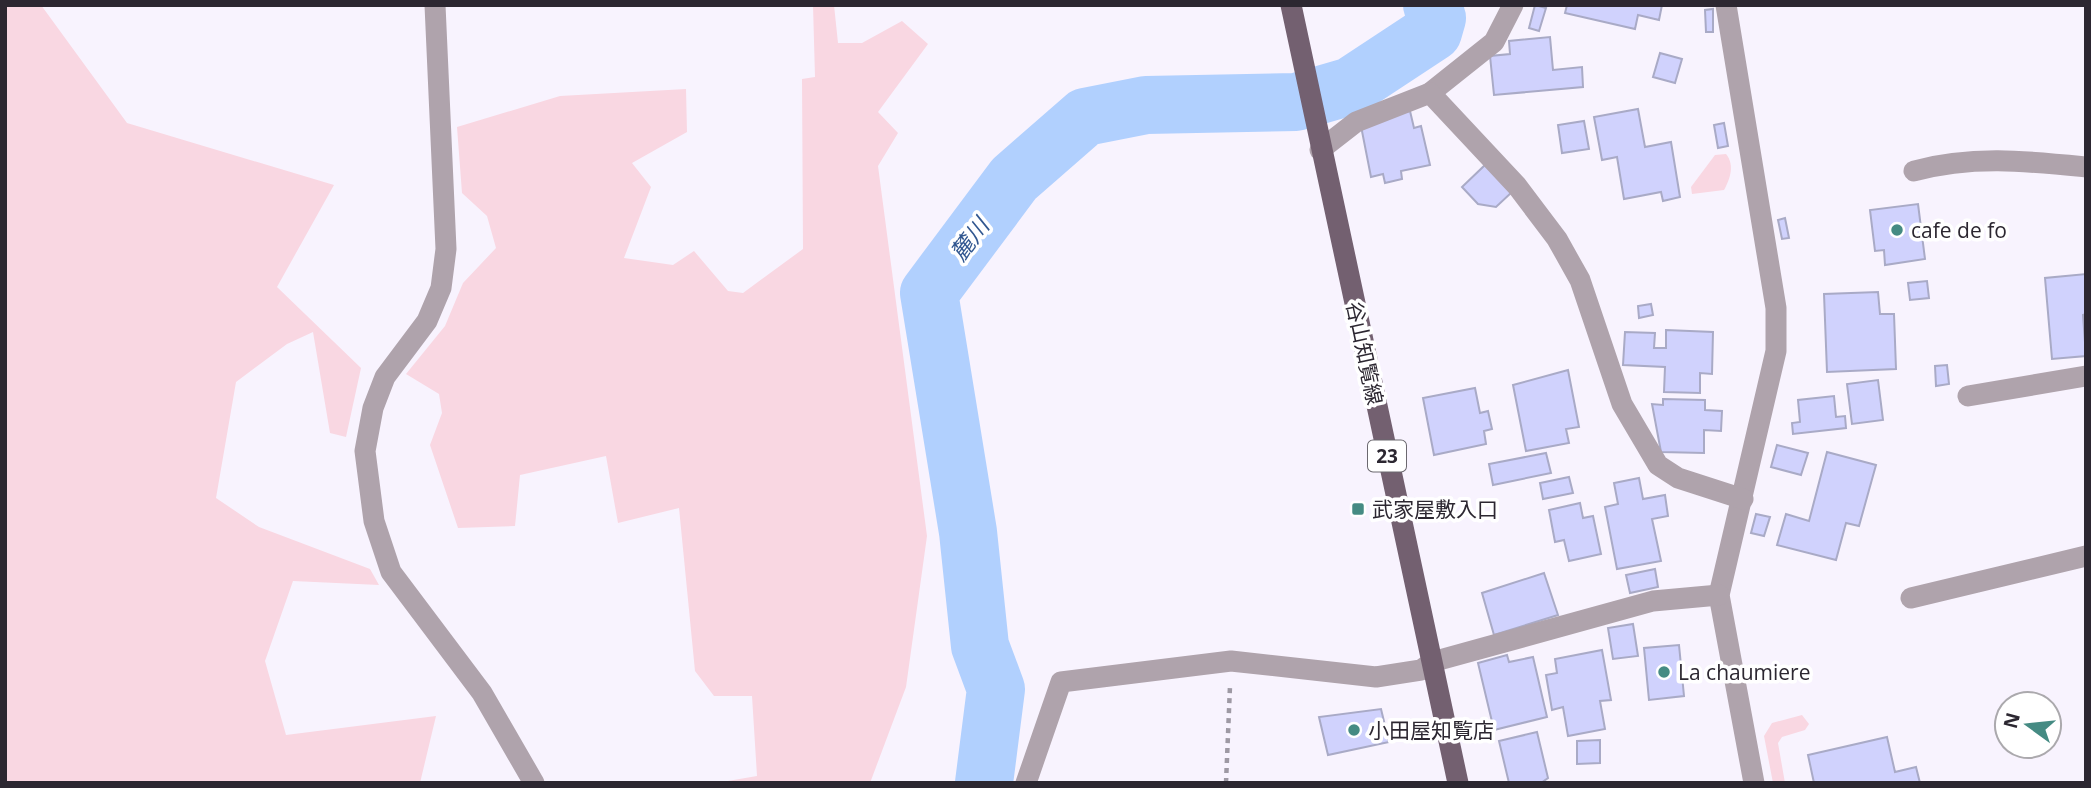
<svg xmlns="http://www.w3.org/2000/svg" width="2091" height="788" viewBox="0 0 2091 788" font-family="'Open Sans','Noto Sans JP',sans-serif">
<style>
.green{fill:#f9d7e2}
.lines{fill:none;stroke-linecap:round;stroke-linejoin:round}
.river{stroke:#b1d0fe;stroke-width:58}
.building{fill:#d0d2fd;stroke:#a9aac6;stroke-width:2}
.path{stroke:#9e99a4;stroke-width:4.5;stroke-dasharray:5 5;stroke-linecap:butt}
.minor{stroke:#afa3ac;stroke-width:21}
.major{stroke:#736070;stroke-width:21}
.poi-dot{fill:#458b83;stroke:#fff;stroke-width:2.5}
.labels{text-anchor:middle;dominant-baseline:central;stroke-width:7;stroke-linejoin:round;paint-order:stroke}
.shield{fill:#fff;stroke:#6b686f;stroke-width:2}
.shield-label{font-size:19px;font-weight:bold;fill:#2c2731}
.poi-label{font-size:21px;fill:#2c2731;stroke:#fff;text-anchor:start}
.street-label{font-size:21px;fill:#2c2731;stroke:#fff}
.water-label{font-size:23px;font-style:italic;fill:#315790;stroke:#fff}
</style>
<rect width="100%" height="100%" fill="#f8f3fe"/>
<!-- green -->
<g class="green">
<polygon points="5,5 41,5 127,123 334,185 277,287 361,368 346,437 330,433 313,332 287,344 236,382 216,498 259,527 370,569 379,585 293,581 265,661 286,735 436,716 420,783 5,783"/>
<polygon points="813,5 834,5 838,43 862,43 902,21 928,44 878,112 898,133 878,166 927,536 906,687 870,783 716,783 757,776 752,696 714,696 695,671 679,508 618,523 606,456 520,475 515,526 458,528 430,445 442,413 439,394 406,374 445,326 463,283 496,248 487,216 462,193 457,127 560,96 686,89 687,132 632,163 651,187 624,258 673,265 694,251 728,291 743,293 803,249 802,79 815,77"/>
<path d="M1726 154C1735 165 1730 179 1724 190L1692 194 1691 187 1715 155Z"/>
<polygon points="1802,715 1809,724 1805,730 1782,737 1778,743 1785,783 1773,783 1764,736 1772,723"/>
</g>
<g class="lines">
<!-- river -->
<polyline class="river" points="984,783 996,689 980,646 968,532 929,293 1014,179 1085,117 1146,105 1296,102 1351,86 1433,32 1437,18 1432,5"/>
</g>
<!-- building -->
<g class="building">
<polygon points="1535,5 1546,8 1539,31 1529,28"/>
<polygon points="1567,5 1662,5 1659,20 1638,15 1635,29 1565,13"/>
<polygon points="1713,9 1713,32 1706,32 1705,10"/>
<polygon points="1550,37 1553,70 1582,67 1583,87 1494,95 1490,56 1510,54 1509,41"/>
<polygon points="1660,53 1682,59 1675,83 1653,77"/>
<polygon points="1638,109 1645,147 1671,142 1680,197 1663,201 1661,192 1624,199 1617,157 1602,160 1594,117"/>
<polygon points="1410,111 1414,128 1421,126 1430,165 1401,171 1402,179 1385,183 1383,174 1371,177 1360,121"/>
<polygon points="1584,121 1589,149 1562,153 1558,125"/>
<polygon points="1724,123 1728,146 1718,148 1714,125"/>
<polygon points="1485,165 1512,192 1496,207 1478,204 1462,187"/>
<polygon points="1918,204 1925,259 1885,265 1884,250 1875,251 1870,210"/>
<polygon points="1785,218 1789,238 1782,239 1778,220"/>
<polygon points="2086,274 2086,314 2083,315 2086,356 2052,359 2045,278"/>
<polygon points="1927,281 1929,298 1910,300 1908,283"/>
<polygon points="1878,292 1880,314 1894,314 1896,369 1827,372 1824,294"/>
<polygon points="1651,304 1653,315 1639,318 1638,306"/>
<polygon points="1666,330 1713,332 1712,374 1700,373 1700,393 1664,392 1665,367 1623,365 1625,332 1655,333 1654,348 1666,348"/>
<polygon points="1947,365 1949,384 1936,386 1935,366"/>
<polygon points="1568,370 1579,427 1566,429 1569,443 1526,451 1513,385"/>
<polygon points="1878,380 1883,420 1852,424 1847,384"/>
<polygon points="1475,388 1480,413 1488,411 1492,429 1484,431 1486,444 1434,455 1423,398"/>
<polygon points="1834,396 1836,417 1845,416 1846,428 1793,434 1792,423 1800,422 1798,400"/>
<polygon points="1663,399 1705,400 1705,410 1722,411 1721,431 1704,430 1704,453 1661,452 1652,404 1663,405"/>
<polygon points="1777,445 1808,453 1801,475 1771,467"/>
<polygon points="1827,452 1876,465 1859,526 1846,523 1836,560 1777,545 1786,514 1809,521"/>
<polygon points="1546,453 1551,473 1493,485 1489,464"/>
<polygon points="1569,477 1573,493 1543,499 1540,483"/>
<polygon points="1639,478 1643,499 1665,495 1668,516 1652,519 1661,561 1617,569 1605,507 1618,504 1614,483"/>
<polygon points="1580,503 1583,518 1593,516 1601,554 1569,561 1564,540 1555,542 1549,510"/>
<polygon points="1756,514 1770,517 1764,536 1751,533"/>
<polygon points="1655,569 1658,587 1630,593 1626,575"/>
<polygon points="1544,573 1558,615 1494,635 1482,593"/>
<polygon points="1633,624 1638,656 1613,659 1608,628"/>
<polygon points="1679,645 1684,696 1649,700 1644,648"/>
<polygon points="1602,650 1611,700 1600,701 1605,729 1568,736 1563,707 1552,710 1546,675 1557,673 1555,659"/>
<polygon points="1507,655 1509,662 1533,657 1547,717 1494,730 1478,663"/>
<polygon points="1381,709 1389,742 1328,755 1319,717"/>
<polygon points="1537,732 1548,778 1541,783 1509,783 1499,741"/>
<polygon points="1887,737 1895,772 1916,767 1920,783 1814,783 1808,755"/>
<polygon points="1600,740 1600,763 1577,764 1577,741"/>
</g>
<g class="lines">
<!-- path -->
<polyline class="path" points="1226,783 1230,686"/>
<!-- minor -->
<g class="minor">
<polyline points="435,5 446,249 441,288 427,321 385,377 373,408 365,451 374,521 391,572 482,693 534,783"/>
<polyline points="1726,5 1776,308 1776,351 1719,595 1754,783"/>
<polyline points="1430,93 1494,42 1513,5"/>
<polyline points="1320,150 1356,122 1430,93 1517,186 1557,239 1580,280 1622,404 1658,465 1678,478 1743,499"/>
<path d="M1914 171C1972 155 2027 161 2086 167"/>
<polyline points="1968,396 2086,376"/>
<polyline points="1911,598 2086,556"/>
<polyline points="1026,783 1061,682 1231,661 1376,677 1421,670 1432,662 1653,601 1719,595"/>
</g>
<!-- major -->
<polyline class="major" points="1291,5 1458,783"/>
</g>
<!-- markers -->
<g class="poi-dot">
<circle cx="1897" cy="230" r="7"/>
<rect x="1351" y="502" width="14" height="14" rx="3.5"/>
<circle cx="1664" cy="672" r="7"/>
<circle cx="1354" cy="730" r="7"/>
</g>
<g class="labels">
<!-- shield labels -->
<rect class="shield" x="1368" y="440.5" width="38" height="31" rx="5"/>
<g class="shield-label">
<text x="1387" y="456">23</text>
</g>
<!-- poi labels -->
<g class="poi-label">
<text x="1911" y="230">cafe de fo</text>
<text x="1372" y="509">武家屋敷入口</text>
<text x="1678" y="672">La chaumiere</text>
<text x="1368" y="730">小田屋知覧店</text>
</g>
<!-- street labels -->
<g class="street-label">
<text transform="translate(1365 353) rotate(78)">谷山知覧線</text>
</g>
<!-- water labels -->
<g class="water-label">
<text transform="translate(969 239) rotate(-53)">麓川</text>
</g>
</g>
<!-- border -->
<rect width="2091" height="788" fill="none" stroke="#2c2731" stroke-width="14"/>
<!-- north arrow -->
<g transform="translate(2028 725) rotate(285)"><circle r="33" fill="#ffffff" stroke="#aba9ad" stroke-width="2"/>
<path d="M0-5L12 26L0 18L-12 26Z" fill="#458b83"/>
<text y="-10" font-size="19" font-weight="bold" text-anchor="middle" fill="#2c2731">N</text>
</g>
</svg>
